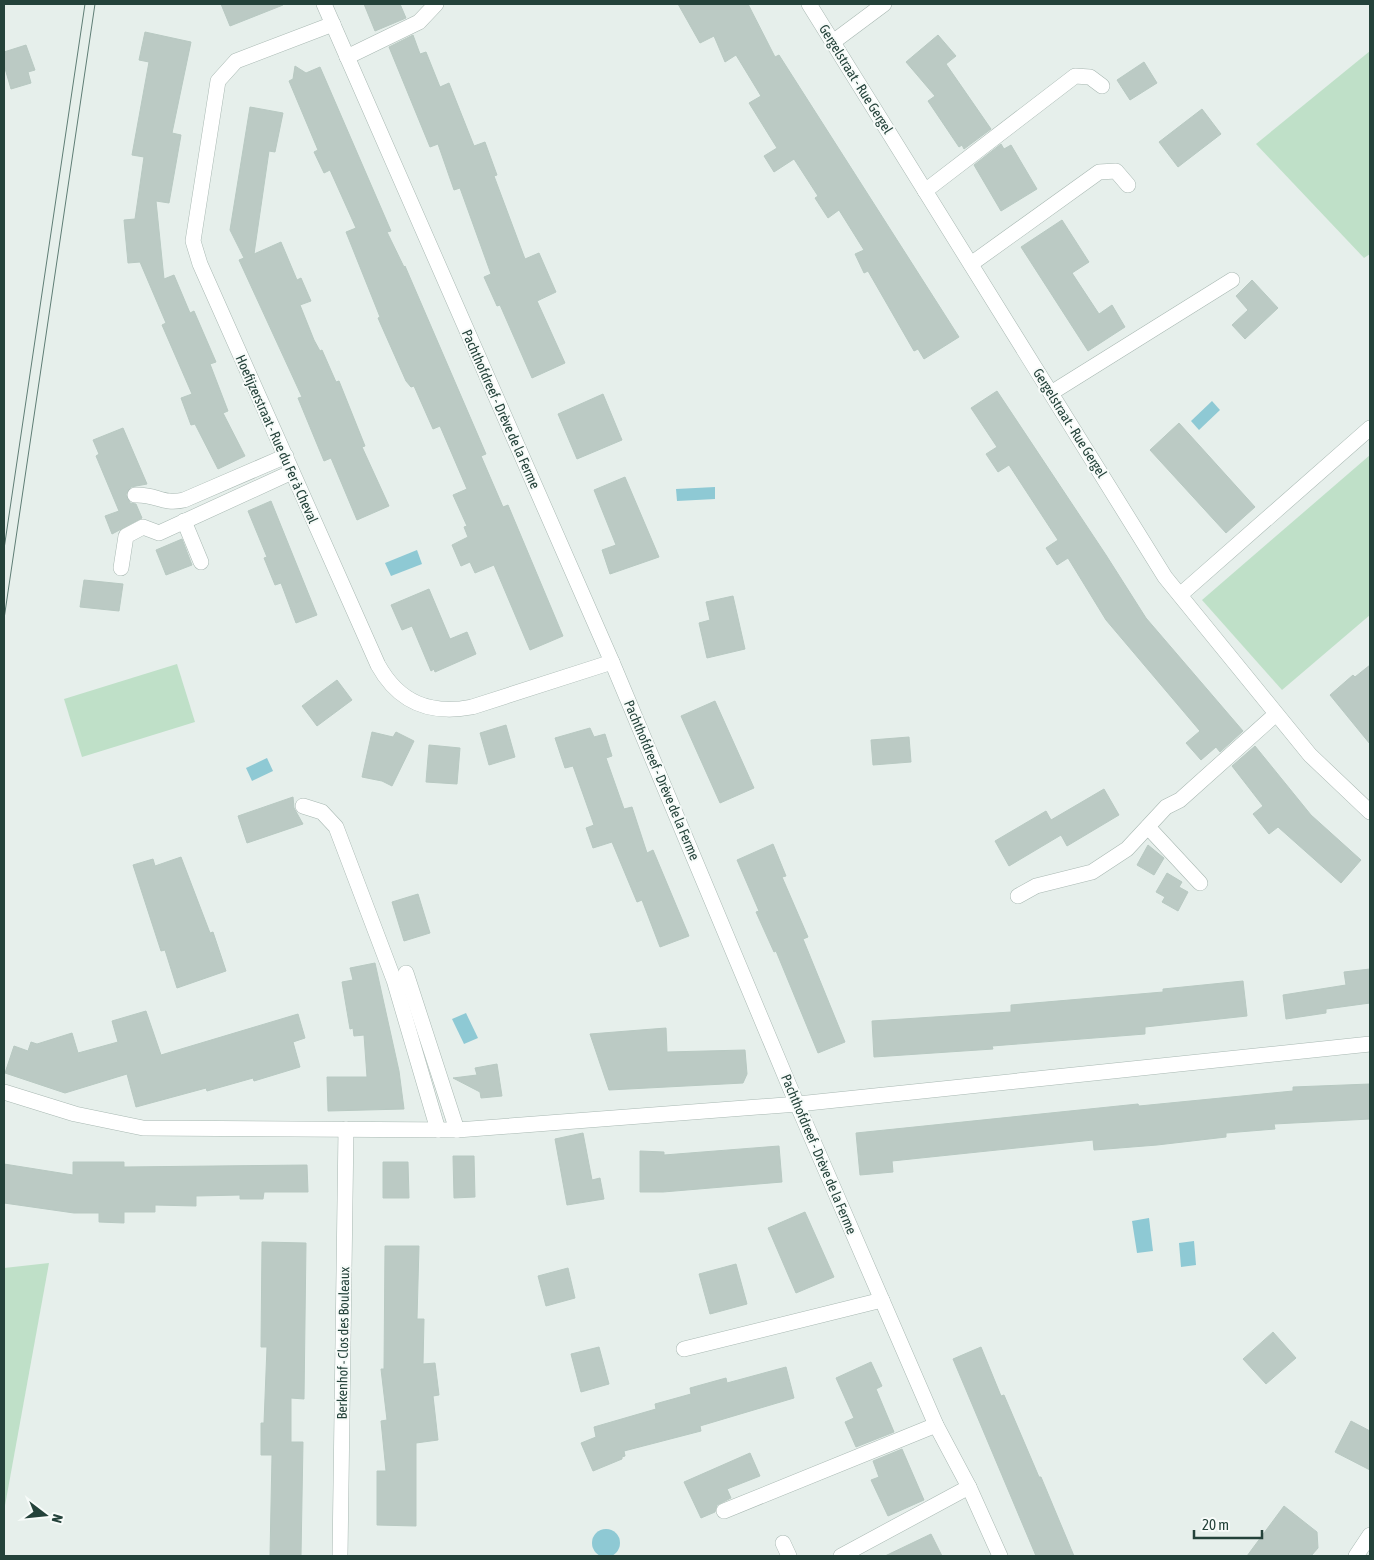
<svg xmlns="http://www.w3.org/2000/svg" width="1374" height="1560" viewBox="0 0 1374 1560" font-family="'Asap Condensed',sans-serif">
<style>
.green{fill:#bfe0c8}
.water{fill:#8ec9d4}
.building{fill:#bbcac4;stroke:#b8c9c2}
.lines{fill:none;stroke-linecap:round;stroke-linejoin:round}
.minor-casing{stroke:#a8b8b2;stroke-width:16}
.minor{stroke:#fff;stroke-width:15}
.tram{stroke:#5f7d75;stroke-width:1}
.labels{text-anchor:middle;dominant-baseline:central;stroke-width:4;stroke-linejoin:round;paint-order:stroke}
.street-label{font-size:14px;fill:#24423a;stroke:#f7fbf9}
</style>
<rect width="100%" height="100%" fill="#e6efeb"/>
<!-- green -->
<g class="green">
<polygon points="1370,51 1370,254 1364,258 1256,144"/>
<polygon points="1370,455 1370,615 1282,690 1202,600"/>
<polygon points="177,664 195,722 82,757 64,699"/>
<polygon points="49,1263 4,1511 4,1268"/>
</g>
<!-- water -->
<g class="water">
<polygon points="1212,401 1220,410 1199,430 1191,421"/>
<polygon points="715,487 715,499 677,501 676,489"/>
<polygon points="417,550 422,564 391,576 385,563"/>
<polygon points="267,758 273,771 252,781 246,768"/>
<polygon points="466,1013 478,1038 464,1044 452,1019"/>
<polygon points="1149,1218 1153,1251 1137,1253 1132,1221"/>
<polygon points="1194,1241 1196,1265 1181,1267 1179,1243"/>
<circle cx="606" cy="1543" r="14"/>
</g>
<!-- building -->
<g class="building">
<polygon points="221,4 283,4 283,5 230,26"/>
<polygon points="364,4 400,4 406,18 375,31"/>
<polygon points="678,4 748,4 775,57 779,55 959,337 924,359 918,349 914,351 868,271 864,273 855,254 864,250 839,210 828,218 815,198 818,196 794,159 774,172 764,156 777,148 749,103 761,96 736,55 725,62 714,36 700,43"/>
<polygon points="145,32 191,42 172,133 181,135 169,203 156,201 164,279 174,275 190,313 194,311 216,362 210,364 228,411 223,413 245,456 218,469 195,424 191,425 181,398 192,394 162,325 166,323 140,262 128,263 124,220 135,219 144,157 132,155 149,62 139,60"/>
<polygon points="413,35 420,54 426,52 440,87 449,83 474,146 485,142 497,175 494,176 525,259 539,253 556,292 537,301 565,363 532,378 500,305 497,306 484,277 491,274 460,188 454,190 438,144 430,147 389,47"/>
<polygon points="938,35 956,56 946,64 991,129 964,149 962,145 959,147 928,101 935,96 906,62"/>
<polygon points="26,45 35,70 28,72 31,83 11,89 4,65 4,52"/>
<polygon points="1144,62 1157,83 1130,100 1117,80"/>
<polygon points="295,66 306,73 320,67 391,231 387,232 404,267 405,266 486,454 481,456 503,507 508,505 563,636 530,650 494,565 475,573 470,562 461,566 452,545 468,537 464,527 467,526 453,495 467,489 440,426 433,429 414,386 411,387 406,381 378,318 380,317 346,232 356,228 330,170 324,173 314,152 318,150 289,81 293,79"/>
<polygon points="250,107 283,113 275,152 269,151 254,254 281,242 297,280 301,278 311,301 300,305 314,340 320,351 322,350 336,382 339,381 365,446 362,447 389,506 357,520 331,458 324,461 298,398 302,397 239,260 244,258 230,230"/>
<polygon points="1202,109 1221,134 1178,167 1159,142"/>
<polygon points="1001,144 1004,149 1011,145 1037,189 1001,211 974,165"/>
<polygon points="1062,220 1089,262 1072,273 1099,314 1112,305 1125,327 1088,351 1021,247"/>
<polygon points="1252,280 1278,308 1245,339 1232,325 1248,310 1236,296"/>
<polygon points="997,391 1106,555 1146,618 1243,731 1220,752 1216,747 1201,760 1186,743 1200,731 1106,620 1068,558 1057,565 1046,548 1058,540 1009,465 998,472 986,454 997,447 971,408"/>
<polygon points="603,394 622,440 577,459 558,414"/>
<polygon points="1179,423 1255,507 1226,533 1150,450"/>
<polygon points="123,428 147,484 131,487 126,494 130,503 136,504 142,518 112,534 105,516 119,511 96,456 99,454 93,440"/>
<polygon points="625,477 659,557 610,574 602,550 616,545 594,490"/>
<polygon points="271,501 317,615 296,623 281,583 275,585 264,558 267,557 248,511"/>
<polygon points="182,539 192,565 166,575 156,550"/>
<polygon points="84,580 123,584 119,611 80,607"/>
<polygon points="429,589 450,639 467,632 476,654 435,672 434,669 431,671 412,626 402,630 391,605"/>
<polygon points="733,596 745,649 707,658 699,623 710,620 706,602"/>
<polygon points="1370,665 1370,744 1330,695 1353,675 1355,677"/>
<polygon points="337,680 352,700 317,726 302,706"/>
<polygon points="715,701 754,788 720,803 681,716"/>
<polygon points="506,725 515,757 489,765 480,733"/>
<polygon points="590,728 594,737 605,734 612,756 606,758 624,809 632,807 647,853 653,850 689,936 660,947 642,900 637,902 612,842 593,848 586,828 594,825 573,766 565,768 555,738"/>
<polygon points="372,732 393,737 396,732 414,741 392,786 382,781 362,777"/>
<polygon points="909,737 911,762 873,765 871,740"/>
<polygon points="429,745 460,748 457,784 426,782"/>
<polygon points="1255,746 1311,815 1361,860 1341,883 1278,827 1269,834 1253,814 1263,806 1232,766"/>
<polygon points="1104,789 1119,815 1067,846 1061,835 1009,866 995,841 1046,811 1051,820"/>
<polygon points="293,797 294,808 303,824 247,843 238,816"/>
<polygon points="773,844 786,876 782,877 808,937 803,939 845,1042 818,1053 776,951 774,952 756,912 759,911 737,860"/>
<polygon points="1148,845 1164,858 1154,875 1137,865"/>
<polygon points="181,857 210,933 213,932 226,971 177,988 165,950 161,951 133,865 153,859 155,866"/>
<polygon points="1167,873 1182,882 1179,887 1188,892 1178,911 1162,902 1165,897 1156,892"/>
<polygon points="418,894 430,933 404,941 392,902"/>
<polygon points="375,963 399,1071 404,1109 328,1111 327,1077 367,1077 364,1035 354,1036 353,1028 350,1029 342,982 353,980 350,968"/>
<polygon points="1370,969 1370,1003 1326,1009 1326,1013 1286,1019 1283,995 1346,985 1344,972"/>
<polygon points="1243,981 1247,1016 1145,1027 1145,1034 992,1046 993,1049 874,1057 872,1021 1011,1012 1011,1005 1163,992 1163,989"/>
<polygon points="146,1011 161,1055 298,1014 305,1038 293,1042 300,1067 254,1081 253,1078 207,1091 206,1088 136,1107 127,1074 65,1093 5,1073 14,1046 28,1051 31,1042 37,1044 72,1033 78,1053 118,1042 112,1021"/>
<polygon points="666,1028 667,1052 745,1050 747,1074 743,1083 609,1090 590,1034"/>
<polygon points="497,1064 502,1096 481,1098 480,1092 453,1078 477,1075 475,1068"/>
<polygon points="1370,1084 1370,1119 1274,1124 1275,1129 1226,1133 1226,1137 1157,1145 1094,1150 1093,1140 892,1161 893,1172 860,1175 856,1133 1138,1104 1139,1106 1293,1091 1293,1087"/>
<polygon points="583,1133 592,1180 600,1178 604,1199 567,1205 555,1139"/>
<polygon points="779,1146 782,1182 663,1192 640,1192 640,1151 664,1152 664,1155"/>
<polygon points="453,1156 474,1156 475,1197 454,1198"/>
<polygon points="73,1162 124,1162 124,1167 307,1165 308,1192 264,1192 263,1199 240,1199 240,1195 196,1196 196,1206 155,1205 155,1212 124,1212 124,1223 99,1222 99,1213 74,1213 4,1203 4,1164 73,1175"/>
<polygon points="383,1162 408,1162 409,1198 383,1198"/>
<polygon points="805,1212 834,1277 796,1293 768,1228"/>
<polygon points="262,1242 306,1243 304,1399 291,1398 291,1442 303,1442 301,1556 270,1556 272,1455 261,1455 261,1423 264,1423 267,1347 261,1347"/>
<polygon points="385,1246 419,1246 417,1319 424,1319 423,1364 435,1363 439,1395 433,1396 438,1440 416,1443 416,1526 377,1525 377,1471 386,1471 381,1421 387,1420 381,1369 384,1369"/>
<polygon points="736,1264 747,1304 710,1314 699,1274"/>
<polygon points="568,1268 575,1298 546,1306 538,1276"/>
<polygon points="1273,1332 1296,1358 1266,1384 1243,1359"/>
<polygon points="599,1347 609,1384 581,1392 571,1354"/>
<polygon points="981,1347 1001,1396 1004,1395 1039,1477 1041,1477 1074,1556 1036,1556 953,1359"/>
<polygon points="871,1362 882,1386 876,1389 894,1432 856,1447 845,1422 854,1418 836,1378"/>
<polygon points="786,1367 794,1398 700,1426 701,1431 624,1451 625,1456 622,1457 622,1459 593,1471 581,1443 596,1437 594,1427 656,1409 655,1404 691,1394 690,1388 726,1378 727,1383"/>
<polygon points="1351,1421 1370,1431 1370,1470 1335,1452"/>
<polygon points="902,1449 924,1500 888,1516 871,1480 879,1477 873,1461"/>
<polygon points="750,1453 760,1476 727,1489 731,1498 717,1505 715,1512 701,1518 684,1482"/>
<polygon points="1284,1506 1317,1532 1318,1548 1311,1556 1247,1556"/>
<polygon points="931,1534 942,1556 885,1556"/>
</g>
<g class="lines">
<!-- minor casing -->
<g class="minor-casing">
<g id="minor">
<polyline points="324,4 612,662 791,1090 936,1425 969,1487 1000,1556"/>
<polyline points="809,4 1165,577 1310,755 1370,812"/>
<path d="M333 24 236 61 218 81 193 241 200 264 378 665C399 703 430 715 472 707L612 662"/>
<polyline points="833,42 884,4"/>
<polyline points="347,57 419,22 436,4"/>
<polyline points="925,191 1075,76 1090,77 1102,86"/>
<polyline points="971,264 1099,172 1116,171 1128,185"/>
<polyline points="1051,393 1232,280"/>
<path d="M135 495C157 494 162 505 184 500L286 456"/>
<polyline points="184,521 201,562"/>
<polyline points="121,568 126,536 143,527 159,533 292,472"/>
<polyline points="1180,595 1370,428"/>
<polyline points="303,806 322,812 336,827 394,980 438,1130"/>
<polyline points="1148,827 1200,883"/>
<polyline points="1018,896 1036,886 1092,872 1127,849 1166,807 1180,800 1276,714"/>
<polyline points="406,973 457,1130"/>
<polyline points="4,1092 75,1114 143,1128 457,1130 798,1104 1370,1044"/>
<polyline points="684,1349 882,1300"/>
<polyline points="724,1511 936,1425"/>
<polyline points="783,1543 789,1556"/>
<polyline points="340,1556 346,1129"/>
<polyline points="841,1556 969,1487"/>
<polyline points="1356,1556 1370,1535"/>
</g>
</g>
<!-- minor -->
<use href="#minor" class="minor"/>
<!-- tram -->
<g class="tram">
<polyline points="4,549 85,4"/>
<polyline points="4,619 95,4"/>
</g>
</g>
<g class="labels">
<!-- street labels -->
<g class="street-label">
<text transform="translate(856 79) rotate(58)">Gergelstraat - Rue Gergel</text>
<text transform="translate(501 409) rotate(66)">Pachthofdreef - Drève de la Ferme</text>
<text transform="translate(1070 423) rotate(58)">Gergelstraat - Rue Gergel</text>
<text transform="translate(277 439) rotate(66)">Hoefijzerstraat - Rue du Fer à Cheval</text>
<text transform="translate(662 780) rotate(67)">Pachthofdreef - Drève de la Ferme</text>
<text transform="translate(819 1154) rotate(67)">Pachthofdreef - Drève de la Ferme</text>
<text transform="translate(343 1343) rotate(-89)">Berkenhof - Clos des Bouleaux</text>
</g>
</g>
<!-- border -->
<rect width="1374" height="1560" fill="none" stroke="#24423a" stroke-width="10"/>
<!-- north arrow -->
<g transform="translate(45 1515) rotate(106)" stroke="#f7fbf9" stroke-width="4" paint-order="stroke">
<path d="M0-4L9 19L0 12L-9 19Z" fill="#24423a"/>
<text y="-8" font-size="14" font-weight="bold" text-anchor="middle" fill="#24423a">N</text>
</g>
<!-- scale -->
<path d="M1194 1530v8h68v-8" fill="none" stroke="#24423a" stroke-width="2.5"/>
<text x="1202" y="1530" font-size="15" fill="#24423a" stroke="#f7fbf9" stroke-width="4" paint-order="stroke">20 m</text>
</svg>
